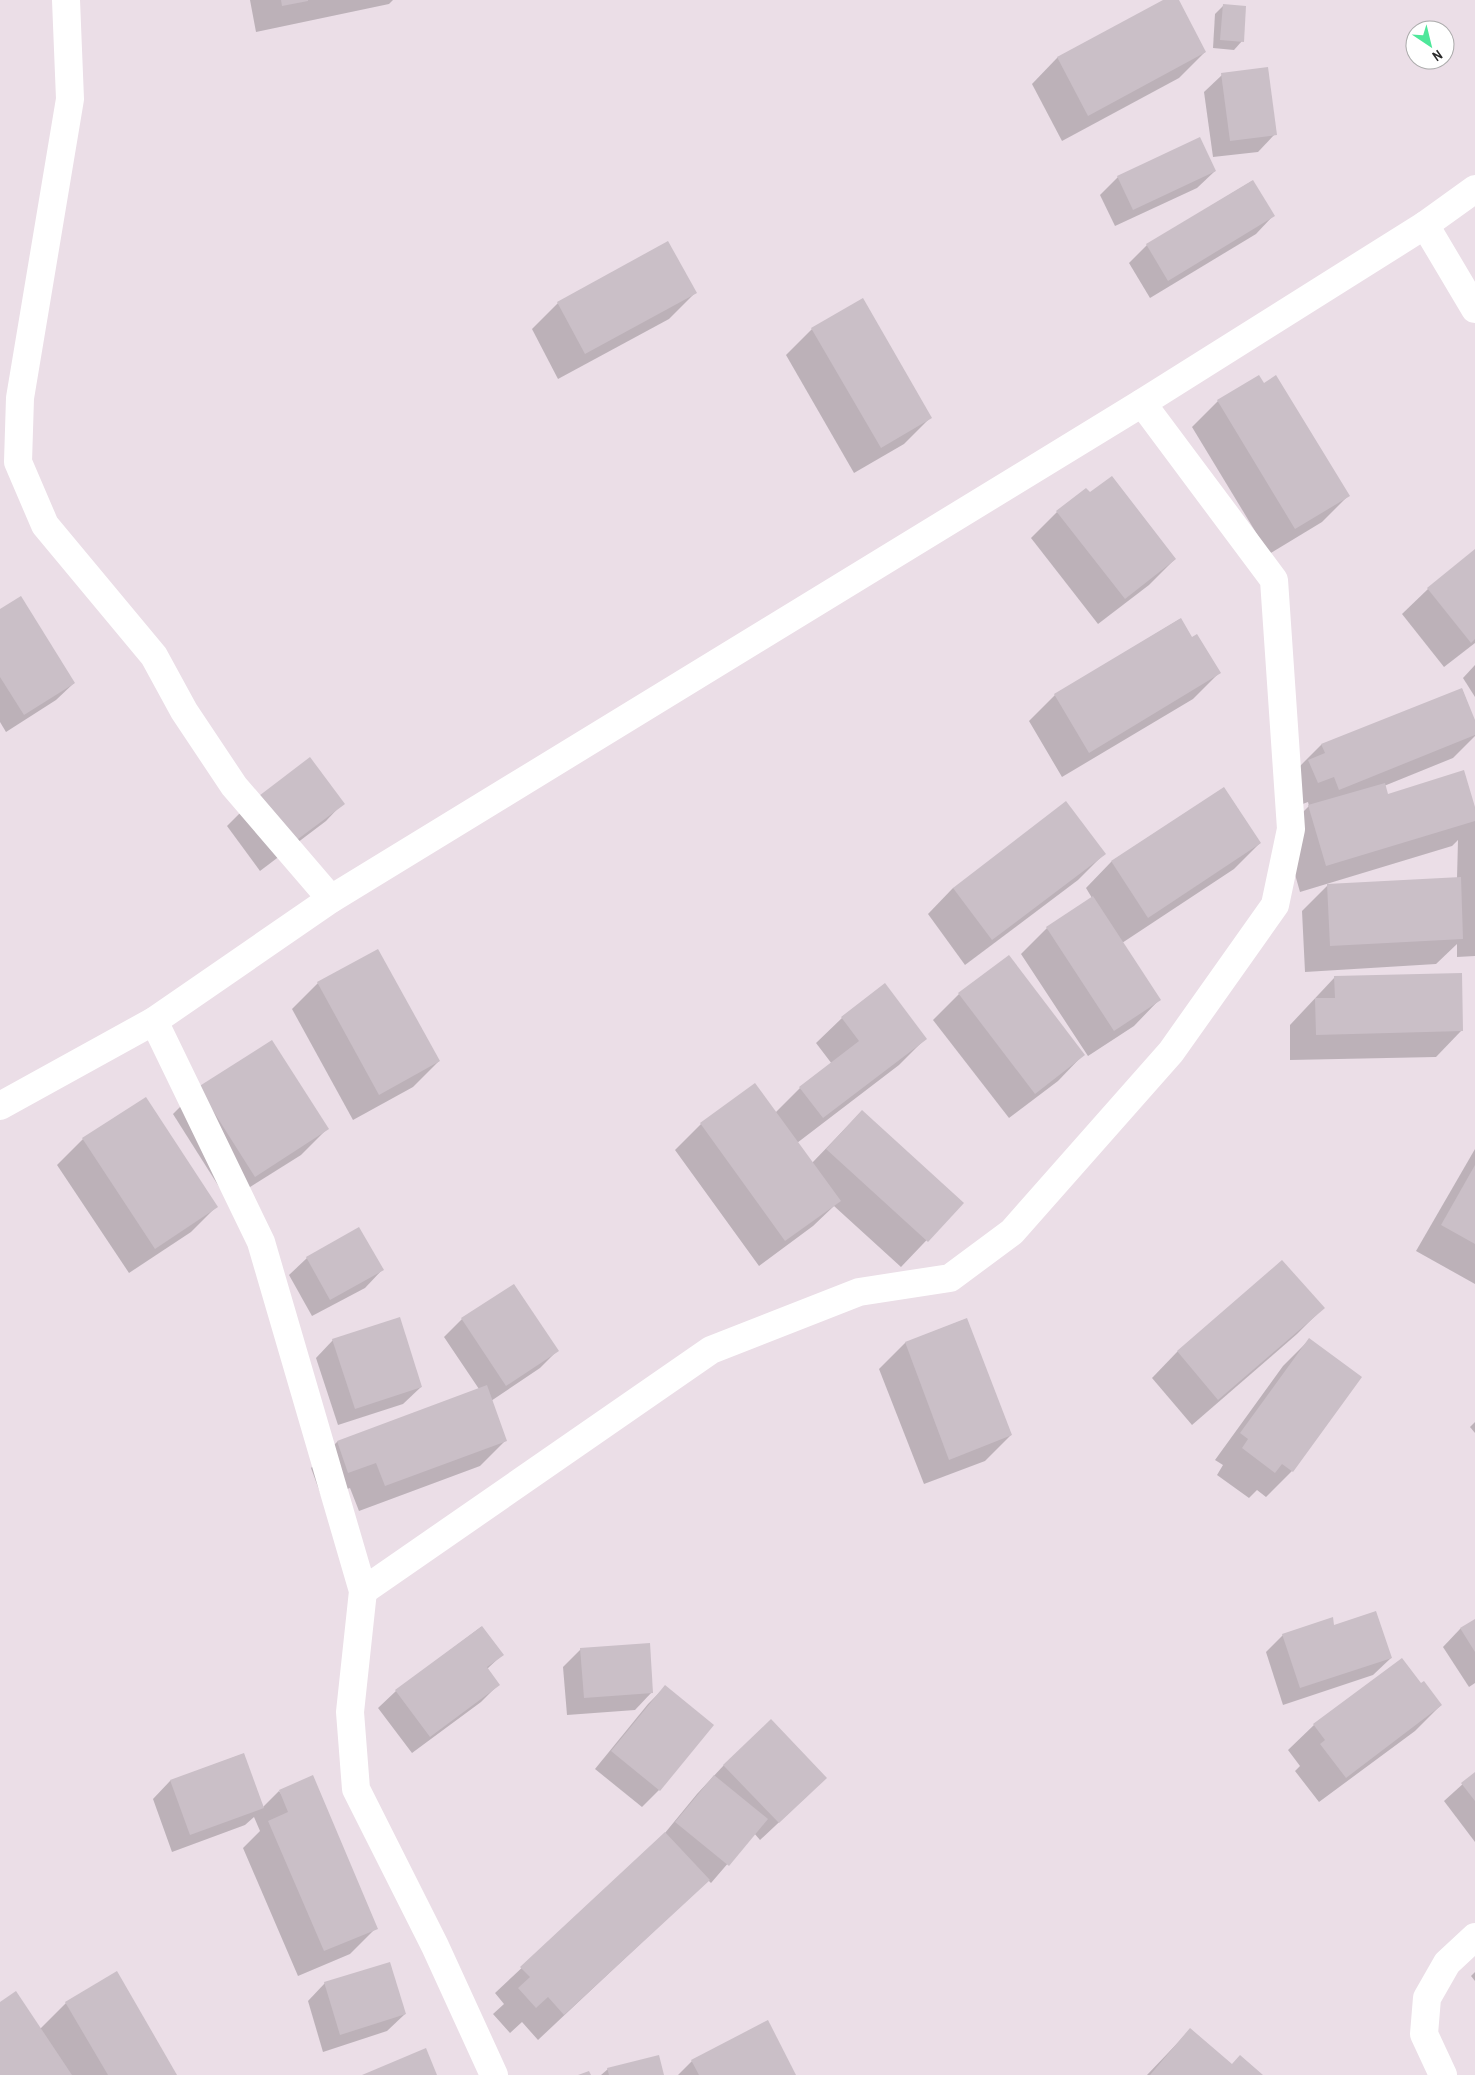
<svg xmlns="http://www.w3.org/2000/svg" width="1475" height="2075" viewBox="0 0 1475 2075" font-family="'Archivo Narrow',sans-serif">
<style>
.shadow{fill:#0003}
.building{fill:#cabfc7}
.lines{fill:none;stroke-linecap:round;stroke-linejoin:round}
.minor{stroke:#fff;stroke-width:28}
</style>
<rect width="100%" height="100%" fill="#ebdee7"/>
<!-- shadow -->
<g class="shadow">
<polygon points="250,0 393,0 389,4 256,32"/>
<polygon points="1165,0 1178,0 1205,52 1179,78 1062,141 1032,84 1057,58"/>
<polygon points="1223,6 1242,41 1234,50 1213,48 1215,14"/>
<polygon points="1222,75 1275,134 1258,152 1213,157 1204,92"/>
<polygon points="1200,139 1215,171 1197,188 1115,226 1100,195 1118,177"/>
<polygon points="1252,181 1273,216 1256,234 1150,298 1129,263 1147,245"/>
<polygon points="668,243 695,293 669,319 558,379 532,329 558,303"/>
<polygon points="812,329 930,418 904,444 854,473 786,355"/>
<polygon points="1218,401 1348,496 1322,522 1269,554 1192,427"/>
<polygon points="1057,512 1175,559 1149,585 1098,624 1031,538"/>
<polygon points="1475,551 1475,643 1444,667 1402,614 1428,589"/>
<polygon points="0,611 74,683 56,700 6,732 0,722"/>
<polygon points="1180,619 1192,639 1219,673 1193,699 1062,777 1029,721 1055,695"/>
<polygon points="1475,665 1475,697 1463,678"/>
<polygon points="1462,689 1475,723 1475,736 1453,758 1384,786 1387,795 1475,812 1475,956 1457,957 1457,944 1436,964 1305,972 1302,911 1328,885 1457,878 1458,840 1452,846 1300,892 1283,832 1309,806 1308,802 1292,808 1295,771 1321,745"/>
<polygon points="1224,788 1260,843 1234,869 1122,943 1159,1000 1134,1026 1088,1056 1021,954 1047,928 1092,898 1086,888 1111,862"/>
<polygon points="343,803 326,821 260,871 227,826 244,809"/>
<polygon points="1104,854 1078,880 965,965 928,914 953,888"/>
<polygon points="1335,977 1461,1031 1436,1057 1290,1060 1290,1025"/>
<polygon points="318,983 439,1061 413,1087 353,1120 292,1009"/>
<polygon points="959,994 1083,1055 1058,1081 1009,1118 933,1020"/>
<polygon points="842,1018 925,1039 899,1065 797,1143 812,1163 862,1111 962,1203 901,1267 834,1206 813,1226 759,1266 675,1150 701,1124 755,1085 775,1113 800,1088 832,1064 816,1043"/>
<polygon points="199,1088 327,1129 301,1155 228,1201 173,1114"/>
<polygon points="83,1139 216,1207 191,1232 129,1273 57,1165"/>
<polygon points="1475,1149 1475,1284 1416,1251"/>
<polygon points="307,1258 382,1270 365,1288 312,1316 289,1275"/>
<polygon points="1282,1261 1323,1308 1297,1334 1192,1425 1152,1378 1177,1352"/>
<polygon points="514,1285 557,1351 540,1368 491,1401 505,1441 480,1466 359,1511 350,1488 322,1498 311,1468 337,1442 479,1389 444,1337 462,1319"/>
<polygon points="966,1319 1011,1435 985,1461 924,1484 879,1369 905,1343"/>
<polygon points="333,1340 421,1387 403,1404 338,1425 316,1358"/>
<polygon points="1309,1340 1292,1471 1266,1497 1257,1490 1249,1498 1217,1475 1223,1465 1215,1460 1283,1366"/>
<polygon points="1475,1422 1475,1433 1470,1427"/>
<polygon points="1475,1620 1475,1683 1469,1687 1443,1647 1460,1629"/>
<polygon points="1334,1626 1391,1658 1373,1675 1283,1705 1266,1652 1283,1635"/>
<polygon points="481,1627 502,1655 487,1669 498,1685 481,1702 412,1753 378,1708 396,1691"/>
<polygon points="581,1649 652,1692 635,1710 567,1715 563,1667"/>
<polygon points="1421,1685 1441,1705 1415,1731 1319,1802 1295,1771 1300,1766 1288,1750 1314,1725"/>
<polygon points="665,1687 659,1790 642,1807 595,1769 648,1704"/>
<polygon points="243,1754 263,1807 279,1791 376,1928 350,1954 298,1976 243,1848 260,1831 254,1817 245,1825 172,1852 153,1799 170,1781"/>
<polygon points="724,1765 808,1795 760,1840 754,1833 711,1883 708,1880 538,2040 522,2022 510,2033 493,2014 504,2004 495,1993 660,1839 697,1794"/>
<polygon points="1475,1773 1475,1842 1444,1801"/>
<polygon points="1475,1972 1475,1981 1471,1976"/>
<polygon points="325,1983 405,2014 387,2031 323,2052 308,2001"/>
<polygon points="66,2003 176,2075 0,2075 0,2004 40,2029"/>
<polygon points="1190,2030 1232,2065 1261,2075 1147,2075"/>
<polygon points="692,2061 794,2075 678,2075"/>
<polygon points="608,2069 662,2075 601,2075"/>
</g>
<!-- building -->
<g class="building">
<polygon points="281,0 308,0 308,1 282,6"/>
<polygon points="1163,0 1179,0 1206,52 1088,116 1057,57"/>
<polygon points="1223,4 1246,6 1244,42 1220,40"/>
<polygon points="1268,67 1277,135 1230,141 1221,73"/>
<polygon points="1200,137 1216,171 1133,210 1117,176"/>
<polygon points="1253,180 1275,216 1168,281 1146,244"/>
<polygon points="668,241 697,293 585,354 557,302"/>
<polygon points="863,298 932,418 881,448 811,328"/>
<polygon points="1259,375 1264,383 1276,375 1350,496 1295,529 1217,400"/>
<polygon points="1112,476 1176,559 1125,599 1056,511 1086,488 1090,492"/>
<polygon points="1475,549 1475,639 1471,643 1427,588"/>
<polygon points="21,596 75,683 24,715 0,677 0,609"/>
<polygon points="1181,618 1192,637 1197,634 1221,673 1089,753 1054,694"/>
<polygon points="1462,688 1475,720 1475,735 1339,790 1334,777 1318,783 1308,760 1325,753 1321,744"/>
<polygon points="310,757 345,804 278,854 243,808"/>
<polygon points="1464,770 1475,807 1475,821 1326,866 1308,805 1385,783 1388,794"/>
<polygon points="1224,787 1261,843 1148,918 1111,861"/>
<polygon points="1066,801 1106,854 992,940 953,888"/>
<polygon points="1461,877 1463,939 1330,946 1327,884"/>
<polygon points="1093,896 1161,1000 1114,1031 1046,927"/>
<polygon points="378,949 440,1061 379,1095 317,982"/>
<polygon points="1009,955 1085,1055 1035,1094 958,993"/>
<polygon points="1462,973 1463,1031 1316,1035 1315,998 1335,998 1334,976"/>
<polygon points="885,983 927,1039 823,1118 799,1087 859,1041 841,1017"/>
<polygon points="272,1040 329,1129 255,1177 198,1087"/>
<polygon points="755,1083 841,1201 785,1241 700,1123"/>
<polygon points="146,1097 218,1207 155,1249 82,1138"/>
<polygon points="862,1110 964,1203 928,1242 826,1149"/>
<polygon points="1475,1165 1475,1244 1441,1225"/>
<polygon points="359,1227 384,1270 330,1300 306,1257"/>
<polygon points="1282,1260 1325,1308 1218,1400 1177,1351"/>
<polygon points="514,1284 559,1351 506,1386 461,1318"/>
<polygon points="400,1317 422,1387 355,1409 332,1339"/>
<polygon points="967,1318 1012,1435 949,1460 905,1342"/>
<polygon points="1309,1338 1362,1377 1293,1472 1282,1464 1275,1473 1242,1448 1248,1439 1240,1433"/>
<polygon points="487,1385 507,1441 385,1486 376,1463 348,1473 337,1441"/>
<polygon points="1376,1611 1392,1658 1300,1688 1282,1634 1333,1617 1334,1625"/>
<polygon points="1475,1619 1475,1652 1460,1628"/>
<polygon points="482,1626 504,1655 487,1667 500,1685 430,1737 395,1690"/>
<polygon points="650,1643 653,1693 584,1698 580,1648"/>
<polygon points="1402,1658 1421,1683 1424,1681 1442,1705 1346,1778 1320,1744 1325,1740 1313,1724"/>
<polygon points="665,1685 714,1725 660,1791 611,1751"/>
<polygon points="771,1719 827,1778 779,1823 723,1765"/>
<polygon points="244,1753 264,1808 190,1835 170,1780"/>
<polygon points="1475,1772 1475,1801 1461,1783"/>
<polygon points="313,1775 378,1929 324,1951 268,1821 288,1812 279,1790"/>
<polygon points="714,1775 768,1819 729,1866 675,1822"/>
<polygon points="665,1832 710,1880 564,2015 548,1997 536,2008 518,1988 530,1977 520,1967"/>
<polygon points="390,1962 406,2014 340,2035 324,1982"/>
<polygon points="117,1971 177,2075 108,2075 65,2002"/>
<polygon points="16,1991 72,2075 0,2075 0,2002"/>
<polygon points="768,2020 796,2075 699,2075 691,2060"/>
<polygon points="1190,2028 1232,2064 1240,2055 1263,2075 1150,2075"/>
<polygon points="426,2048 437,2075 362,2075"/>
<polygon points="659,2055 664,2075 609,2075 607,2068"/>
<polygon points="589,2071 591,2075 578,2075"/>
</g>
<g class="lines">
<!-- minor -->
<g class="minor">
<polyline points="66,0 70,99 20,398 18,462 45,525 154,656 184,711 234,786 331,899"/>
<polyline points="1425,225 1475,309"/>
<polyline points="154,1021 261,1242 363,1591 350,1712 356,1789 435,1946 494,2075"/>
<polyline points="0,1106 154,1021 331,899 1142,403 1425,225 1475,189"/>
<polyline points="363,1591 711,1350 859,1292 950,1278 1012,1232 1171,1052 1275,905 1291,829 1274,580 1142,403"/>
<polyline points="1443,2075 1424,2034 1427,1998 1447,1963 1475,1937"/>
</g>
</g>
<!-- north arrow -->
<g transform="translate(1430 45) rotate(145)"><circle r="24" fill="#ffffff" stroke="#aaaaaa"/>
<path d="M0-4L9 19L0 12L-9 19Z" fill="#4ee79a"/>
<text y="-8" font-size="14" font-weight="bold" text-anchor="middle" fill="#2a2a2a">N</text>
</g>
</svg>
